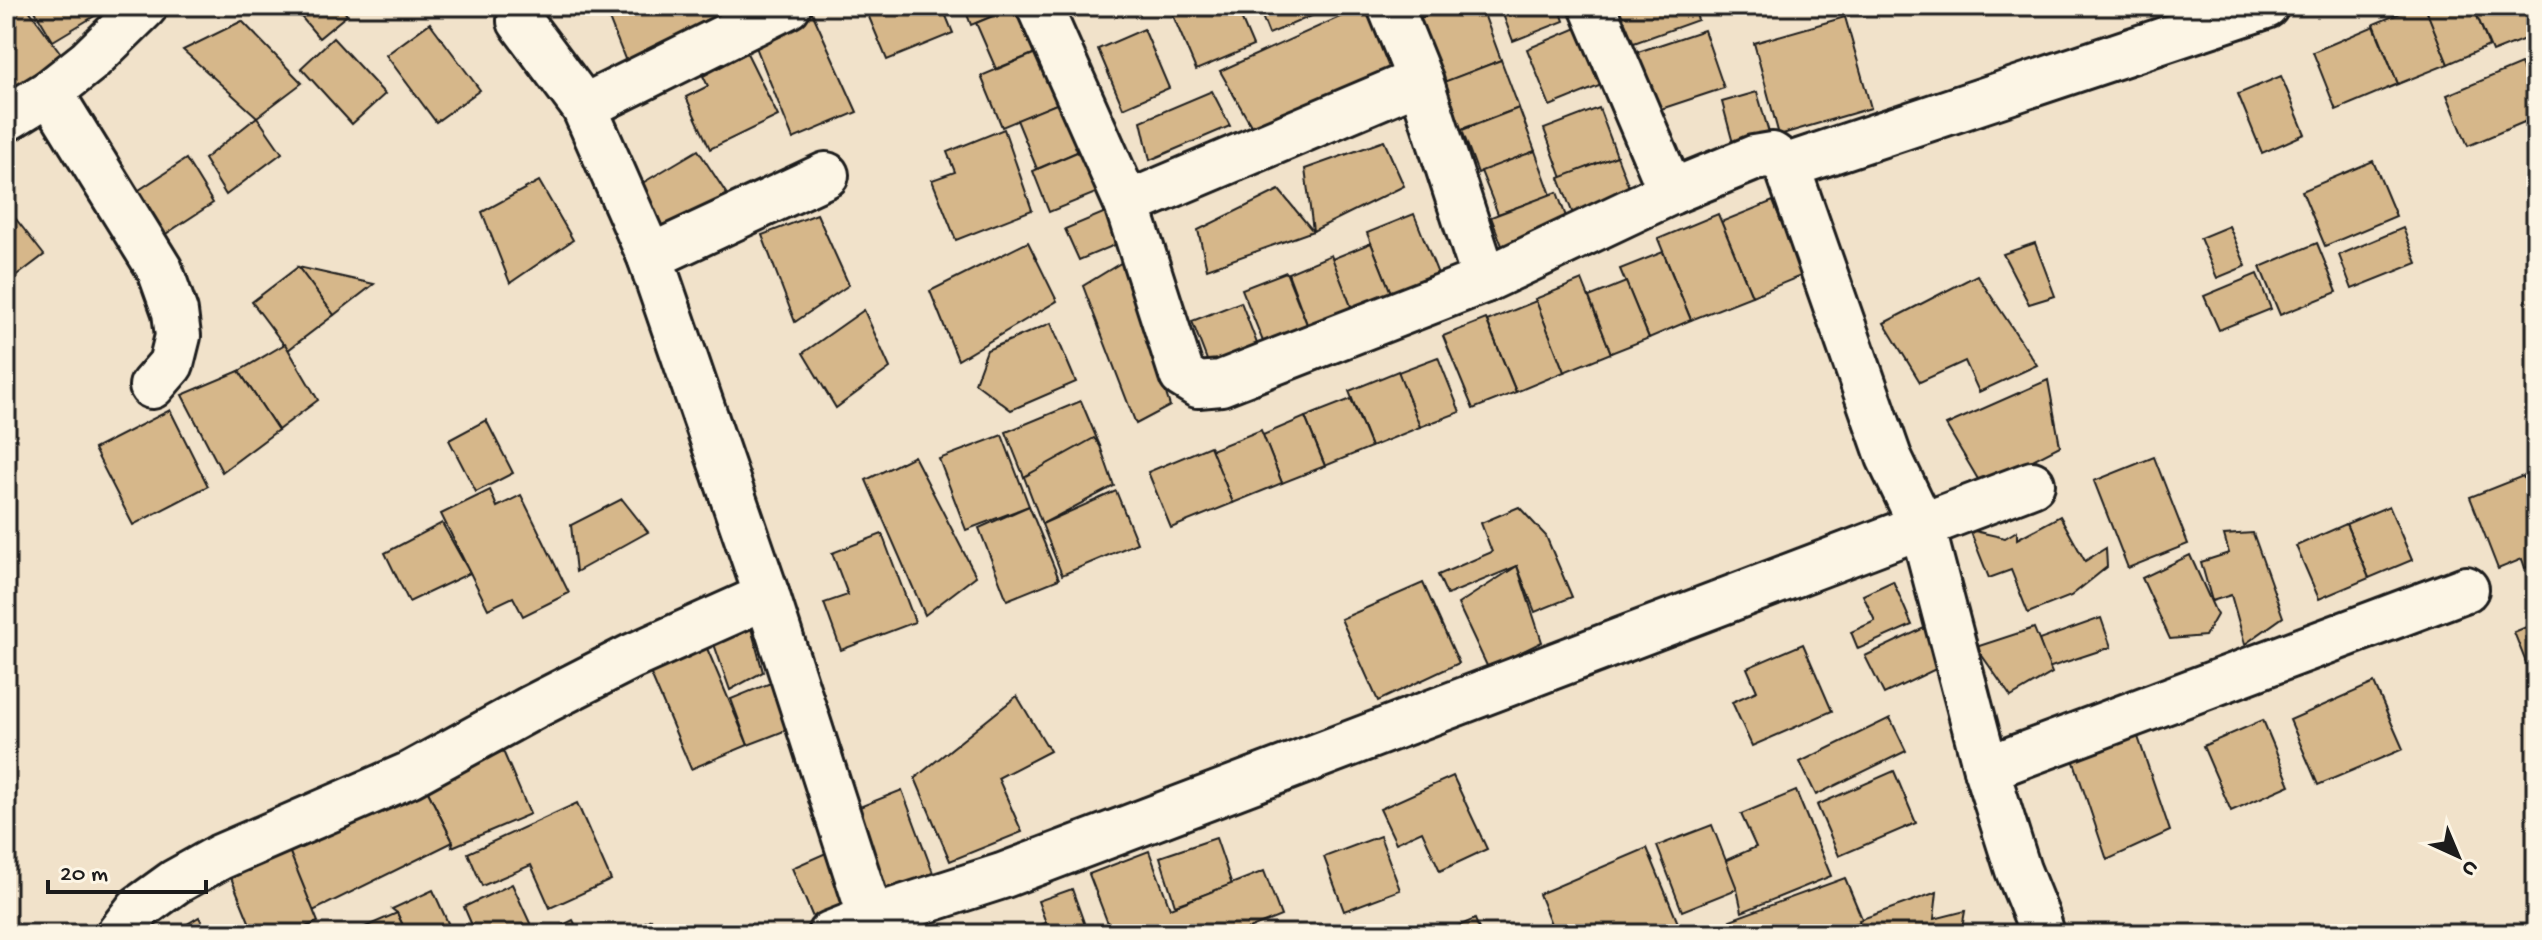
<svg xmlns="http://www.w3.org/2000/svg" width="2542" height="940" viewBox="0 0 2542 940" font-family="'Gochi Hand',sans-serif">
<style>
.building{fill:#d6b78a;stroke:#1c1c1c;stroke-width:2}
.lines{fill:none;stroke-linecap:round;stroke-linejoin:round}
.street-casing{stroke:#1c1c1c;stroke-width:50}
.secondary-casing{stroke:#1c1c1c;stroke-width:50}
.street{stroke:#fcf5e5;stroke-width:44}
.secondary{stroke:#fcf5e5;stroke-width:44}
</style>
<rect width="100%" height="100%" fill="#f1e2ca"/>
<filter id="ink" filterUnits="userSpaceOnUse"><feTurbulence type="fractalNoise" baseFrequency=".0125" numOctaves="2"/><feDisplacementMap in="SourceGraphic" scale="16" xChannelSelector="R" yChannelSelector="G"/><feConvolveMatrix kernelMatrix="1 2 1 2 8 2 1 2 1" color-interpolation-filters="sRGB"/></filter>
<g filter="url(#ink)">
<!-- building -->
<g class="building">
<polygon points="6,6 26,6 68,63 6,92"/>
<polygon points="32,6 111,6 53,41"/>
<polygon points="292,6 340,6 347,15 319,38"/>
<polygon points="604,6 731,6 627,64"/>
<polygon points="875,6 942,6 953,33 887,60 866,10"/>
<polygon points="964,6 1017,6 971,25"/>
<polygon points="1017,6 1033,6 1050,47 996,69 976,23"/>
<polygon points="1169,6 1236,6 1253,46 1196,70"/>
<polygon points="1258,6 1335,6 1269,34"/>
<polygon points="1364,6 1371,6 1395,66 1253,129 1220,71"/>
<polygon points="1402,6 1452,6 1408,22"/>
<polygon points="1452,6 1481,6 1501,60 1443,83 1420,18"/>
<polygon points="1508,6 1559,6 1564,21 1513,41 1501,9"/>
<polygon points="1609,6 1693,6 1698,20 1623,47"/>
<polygon points="2417,6 2425,6 2448,64 2398,84 2374,24"/>
<polygon points="2441,6 2473,6 2489,46 2448,64 2427,12"/>
<polygon points="2473,6 2523,6 2535,35 2492,52"/>
<polygon points="2523,6 2536,6 2536,38 2535,35"/>
<polygon points="811,10 857,112 793,139 754,42"/>
<polygon points="1845,17 1871,108 1779,135 1754,43"/>
<polygon points="242,21 302,83 257,117 183,50"/>
<polygon points="430,23 480,90 436,122 386,55"/>
<polygon points="1586,24 1609,82 1550,106 1527,49"/>
<polygon points="2374,26 2398,84 2336,110 2313,52"/>
<polygon points="1144,29 1169,88 1123,108 1098,49"/>
<polygon points="1704,30 1724,88 1649,113 1629,55"/>
<polygon points="333,38 385,94 352,124 301,68"/>
<polygon points="1050,47 1071,98 1002,127 981,76"/>
<polygon points="747,53 778,116 710,149 686,97 708,86 703,76"/>
<polygon points="1501,60 1519,108 1459,130 1441,83"/>
<polygon points="2521,64 2536,101 2536,117 2468,146 2447,95"/>
<polygon points="2281,76 2305,134 2262,153 2238,94"/>
<polygon points="1212,91 1230,126 1150,160 1141,121"/>
<polygon points="1757,92 1770,136 1734,147 1722,102"/>
<polygon points="1071,98 1091,146 1037,169 1017,120"/>
<polygon points="1519,108 1535,151 1478,173 1462,130"/>
<polygon points="1599,108 1617,156 1562,178 1544,129"/>
<polygon points="257,117 282,153 226,195 204,159"/>
<polygon points="1004,129 1032,210 956,240 932,180 955,172 947,152"/>
<polygon points="1384,141 1404,186 1313,231 1305,169"/>
<polygon points="1091,146 1108,188 1049,212 1033,171"/>
<polygon points="698,150 728,196 654,231 629,191"/>
<polygon points="1535,151 1551,195 1498,214 1481,171"/>
<polygon points="1617,156 1634,200 1576,222 1559,178"/>
<polygon points="186,159 213,203 164,235 136,192"/>
<polygon points="2373,161 2396,216 2325,246 2302,191"/>
<polygon points="539,181 573,240 510,283 482,212"/>
<polygon points="1279,190 1313,231 1207,269 1198,230"/>
<polygon points="1557,192 1573,236 1508,261 1491,217"/>
<polygon points="1773,201 1803,275 1752,296 1721,222"/>
<polygon points="1108,211 1122,242 1079,260 1065,229"/>
<polygon points="12,214 44,255 6,284 6,219"/>
<polygon points="817,214 849,285 795,322 762,235"/>
<polygon points="1414,214 1440,279 1393,298 1367,233"/>
<polygon points="1718,214 1752,296 1691,320 1658,239"/>
<polygon points="2229,226 2246,266 2217,278 2200,238"/>
<polygon points="2403,228 2417,263 2352,289 2339,255"/>
<polygon points="1028,242 1057,301 958,360 930,291"/>
<polygon points="1371,243 1393,298 1354,314 1332,259"/>
<polygon points="2035,243 2055,296 2029,304 2003,254"/>
<polygon points="2317,243 2337,292 2280,315 2260,267"/>
<polygon points="1663,252 1691,320 1649,338 1620,269"/>
<polygon points="1331,255 1354,314 1310,332 1288,273"/>
<polygon points="1124,261 1170,406 1136,424 1083,286"/>
<polygon points="298,267 374,284 334,315"/>
<polygon points="298,267 334,315 288,350 252,302"/>
<polygon points="1286,272 1310,332 1266,349 1242,289"/>
<polygon points="2257,274 2271,309 2219,330 2204,296"/>
<polygon points="1977,275 2037,365 1979,392 1965,361 1920,382 1884,323"/>
<polygon points="1582,280 1611,353 1564,372 1535,299"/>
<polygon points="1626,282 1649,338 1611,353 1589,297"/>
<polygon points="1536,301 1564,372 1516,392 1487,321"/>
<polygon points="1241,302 1261,354 1212,373 1192,321"/>
<polygon points="864,310 890,368 836,408 803,353"/>
<polygon points="1486,319 1516,392 1473,409 1443,336"/>
<polygon points="1051,323 1076,382 1011,410 975,383 987,350"/>
<polygon points="285,344 318,400 278,430 239,371"/>
<polygon points="1438,357 1460,412 1420,427 1398,372"/>
<polygon points="239,371 278,430 222,472 182,395"/>
<polygon points="1398,371 1420,427 1371,447 1349,391"/>
<polygon points="2048,380 2060,446 1982,486 1946,425"/>
<polygon points="1351,399 1371,447 1325,466 1305,417"/>
<polygon points="1081,401 1100,446 1024,477 1006,432"/>
<polygon points="170,410 208,486 133,525 94,449"/>
<polygon points="1305,417 1325,466 1282,483 1263,435"/>
<polygon points="486,420 513,473 476,492 449,440"/>
<polygon points="1261,430 1282,483 1233,503 1211,450"/>
<polygon points="1002,435 1029,506 966,530 939,459"/>
<polygon points="1094,438 1100,446 1114,486 1042,524 1024,477"/>
<polygon points="1210,446 1233,503 1171,528 1148,472"/>
<polygon points="914,456 976,576 925,615 866,480"/>
<polygon points="2154,457 2188,544 2128,568 2094,481"/>
<polygon points="2523,476 2536,510 2536,564 2525,568 2522,559 2498,569 2470,497"/>
<polygon points="490,490 497,507 521,495 569,593 523,616 513,597 488,609 441,514"/>
<polygon points="1116,491 1137,543 1062,575 1042,524"/>
<polygon points="622,499 648,532 576,572 571,525"/>
<polygon points="1029,506 1059,579 1007,600 979,528"/>
<polygon points="2389,506 2412,560 2369,578 2346,524"/>
<polygon points="1519,507 1546,536 1572,597 1535,612 1517,566 1447,595 1438,575 1492,552 1481,523"/>
<polygon points="2060,516 2085,561 2106,548 2107,567 2071,596 2028,613 2011,570 1989,578 1970,530 2005,538 2017,531 2017,539"/>
<polygon points="442,523 470,573 409,602 385,553"/>
<polygon points="2346,524 2369,578 2319,599 2296,546"/>
<polygon points="2253,533 2283,617 2245,644 2231,595 2212,601 2201,562 2229,553 2224,535"/>
<polygon points="882,534 915,622 841,650 824,603 848,595 832,553"/>
<polygon points="2190,555 2217,615 2205,636 2170,639 2142,578"/>
<polygon points="1517,566 1542,642 1488,668 1458,604"/>
<polygon points="1893,581 1912,625 1858,649 1851,632 1875,621 1863,595"/>
<polygon points="1423,583 1459,663 1378,701 1341,619"/>
<polygon points="2101,618 2111,647 2048,668 2039,640"/>
<polygon points="2536,623 2536,688 2514,632"/>
<polygon points="751,628 763,672 730,690 714,644"/>
<polygon points="1924,628 1942,666 1884,694 1865,656"/>
<polygon points="2034,628 2052,673 2011,697 1976,647"/>
<polygon points="1803,644 1832,711 1752,746 1732,702 1757,691 1747,668"/>
<polygon points="706,646 748,745 691,769 649,670"/>
<polygon points="778,680 797,726 748,745 731,699"/>
<polygon points="2374,683 2403,749 2318,785 2290,720"/>
<polygon points="1017,696 1050,751 998,778 1022,832 950,861 915,778"/>
<polygon points="1890,718 1906,751 1816,795 1800,762"/>
<polygon points="2263,720 2290,785 2231,811 2203,746"/>
<polygon points="2135,728 2170,831 2107,860 2072,756"/>
<polygon points="503,751 530,814 452,847 453,842 425,786"/>
<polygon points="1894,771 1916,823 1839,856 1817,805"/>
<polygon points="1453,776 1487,849 1440,871 1422,831 1396,843 1380,809"/>
<polygon points="425,786 453,842 309,913 281,857"/>
<polygon points="902,790 933,873 883,891 852,810"/>
<polygon points="1796,791 1831,876 1742,912 1737,889 1722,862 1756,847 1741,814"/>
<polygon points="577,803 611,880 550,908 531,865 482,886 468,853"/>
<polygon points="1712,825 1737,889 1682,911 1657,846"/>
<polygon points="1380,836 1400,890 1344,911 1324,857"/>
<polygon points="284,838 318,922 288,934 254,934 225,863"/>
<polygon points="1216,838 1232,885 1175,905 1160,857"/>
<polygon points="1647,848 1680,928 1665,934 1555,934 1539,894"/>
<polygon points="835,849 864,919 820,934 792,868"/>
<polygon points="1149,851 1170,908 1264,871 1281,916 1246,930 1247,934 1112,934 1089,874"/>
<polygon points="1845,878 1863,921 1843,928 1845,934 1735,934 1730,920"/>
<polygon points="512,884 535,934 464,934 474,930 464,907"/>
<polygon points="1072,889 1088,934 1015,934 1046,923 1038,901"/>
<polygon points="433,890 453,934 407,934 397,913 392,909"/>
<polygon points="1937,892 1934,919 1965,911 1961,934 1864,934 1859,920"/>
<polygon points="397,913 407,934 349,934"/>
<polygon points="199,917 208,934 171,934"/>
<polygon points="651,919 659,934 623,934"/>
<polygon points="1475,919 1481,934 1439,934"/>
<polygon points="573,920 580,934 545,934"/>
</g>
<g class="lines">
<!-- street casing -->
<g class="street-casing">
<g id="street">
<polyline points="1039,6 1127,204 1182,375 1198,385 1221,383 1485,280 1671,192 1754,158 1772,155 1787,166 2266,6"/>
<polyline points="1390,6 1420,80 1485,280"/>
<polyline points="1592,6 1671,192"/>
<polyline points="520,21 584,107 650,257 767,596 871,918"/>
<polyline points="50,92 160,270 175,312 178,336 171,364 152,386"/>
<polyline points="584,107 788,6"/>
<polyline points="1787,166 1889,457 1922,526 1986,769 2018,870 2037,917 2042,934"/>
<polyline points="1127,204 1420,80"/>
<polyline points="650,257 826,175"/>
<polyline points="1986,769 2466,589"/>
<polyline points="119,934 139,908 175,882 220,857 409,775 533,707 631,657 767,596"/>
<polyline points="830,934 871,918 1002,876 2032,484"/>
</g>
</g>
<!-- secondary casing -->
<g class="secondary-casing">
<polyline id="secondary" points="6,119 50,92 89,61 145,6"/>
</g>
<!-- street -->
<use href="#street" class="street"/>
<!-- secondary -->
<use href="#secondary" class="secondary"/>
</g>
</g>
<!-- margin -->
<rect width="2542" height="940" fill="none" stroke="#fcf5e5" stroke-width="32"/>
<rect x="16" y="16" width="2510" height="908" fill="none" stroke="#1c1c1c" stroke-width="3" filter="url(#ink)"/>
<!-- north arrow -->
<g transform="translate(2458 856) rotate(136)" stroke="#fcf5e5" stroke-width="6" paint-order="stroke">
<path d="M0-6L14 30L0 20L-14 30Z" fill="#1c1c1c"/>
<text y="-12" font-size="22" font-weight="bold" text-anchor="middle" fill="#1c1c1c">U</text>
</g>
<!-- scale -->
<path d="M48 880v12h158v-12" fill="none" stroke="#1c1c1c" stroke-width="4"/>
<text x="60" y="880" font-size="24" fill="#1c1c1c" stroke="#fcf5e5" stroke-width="6" paint-order="stroke">20 m</text>
</svg>
